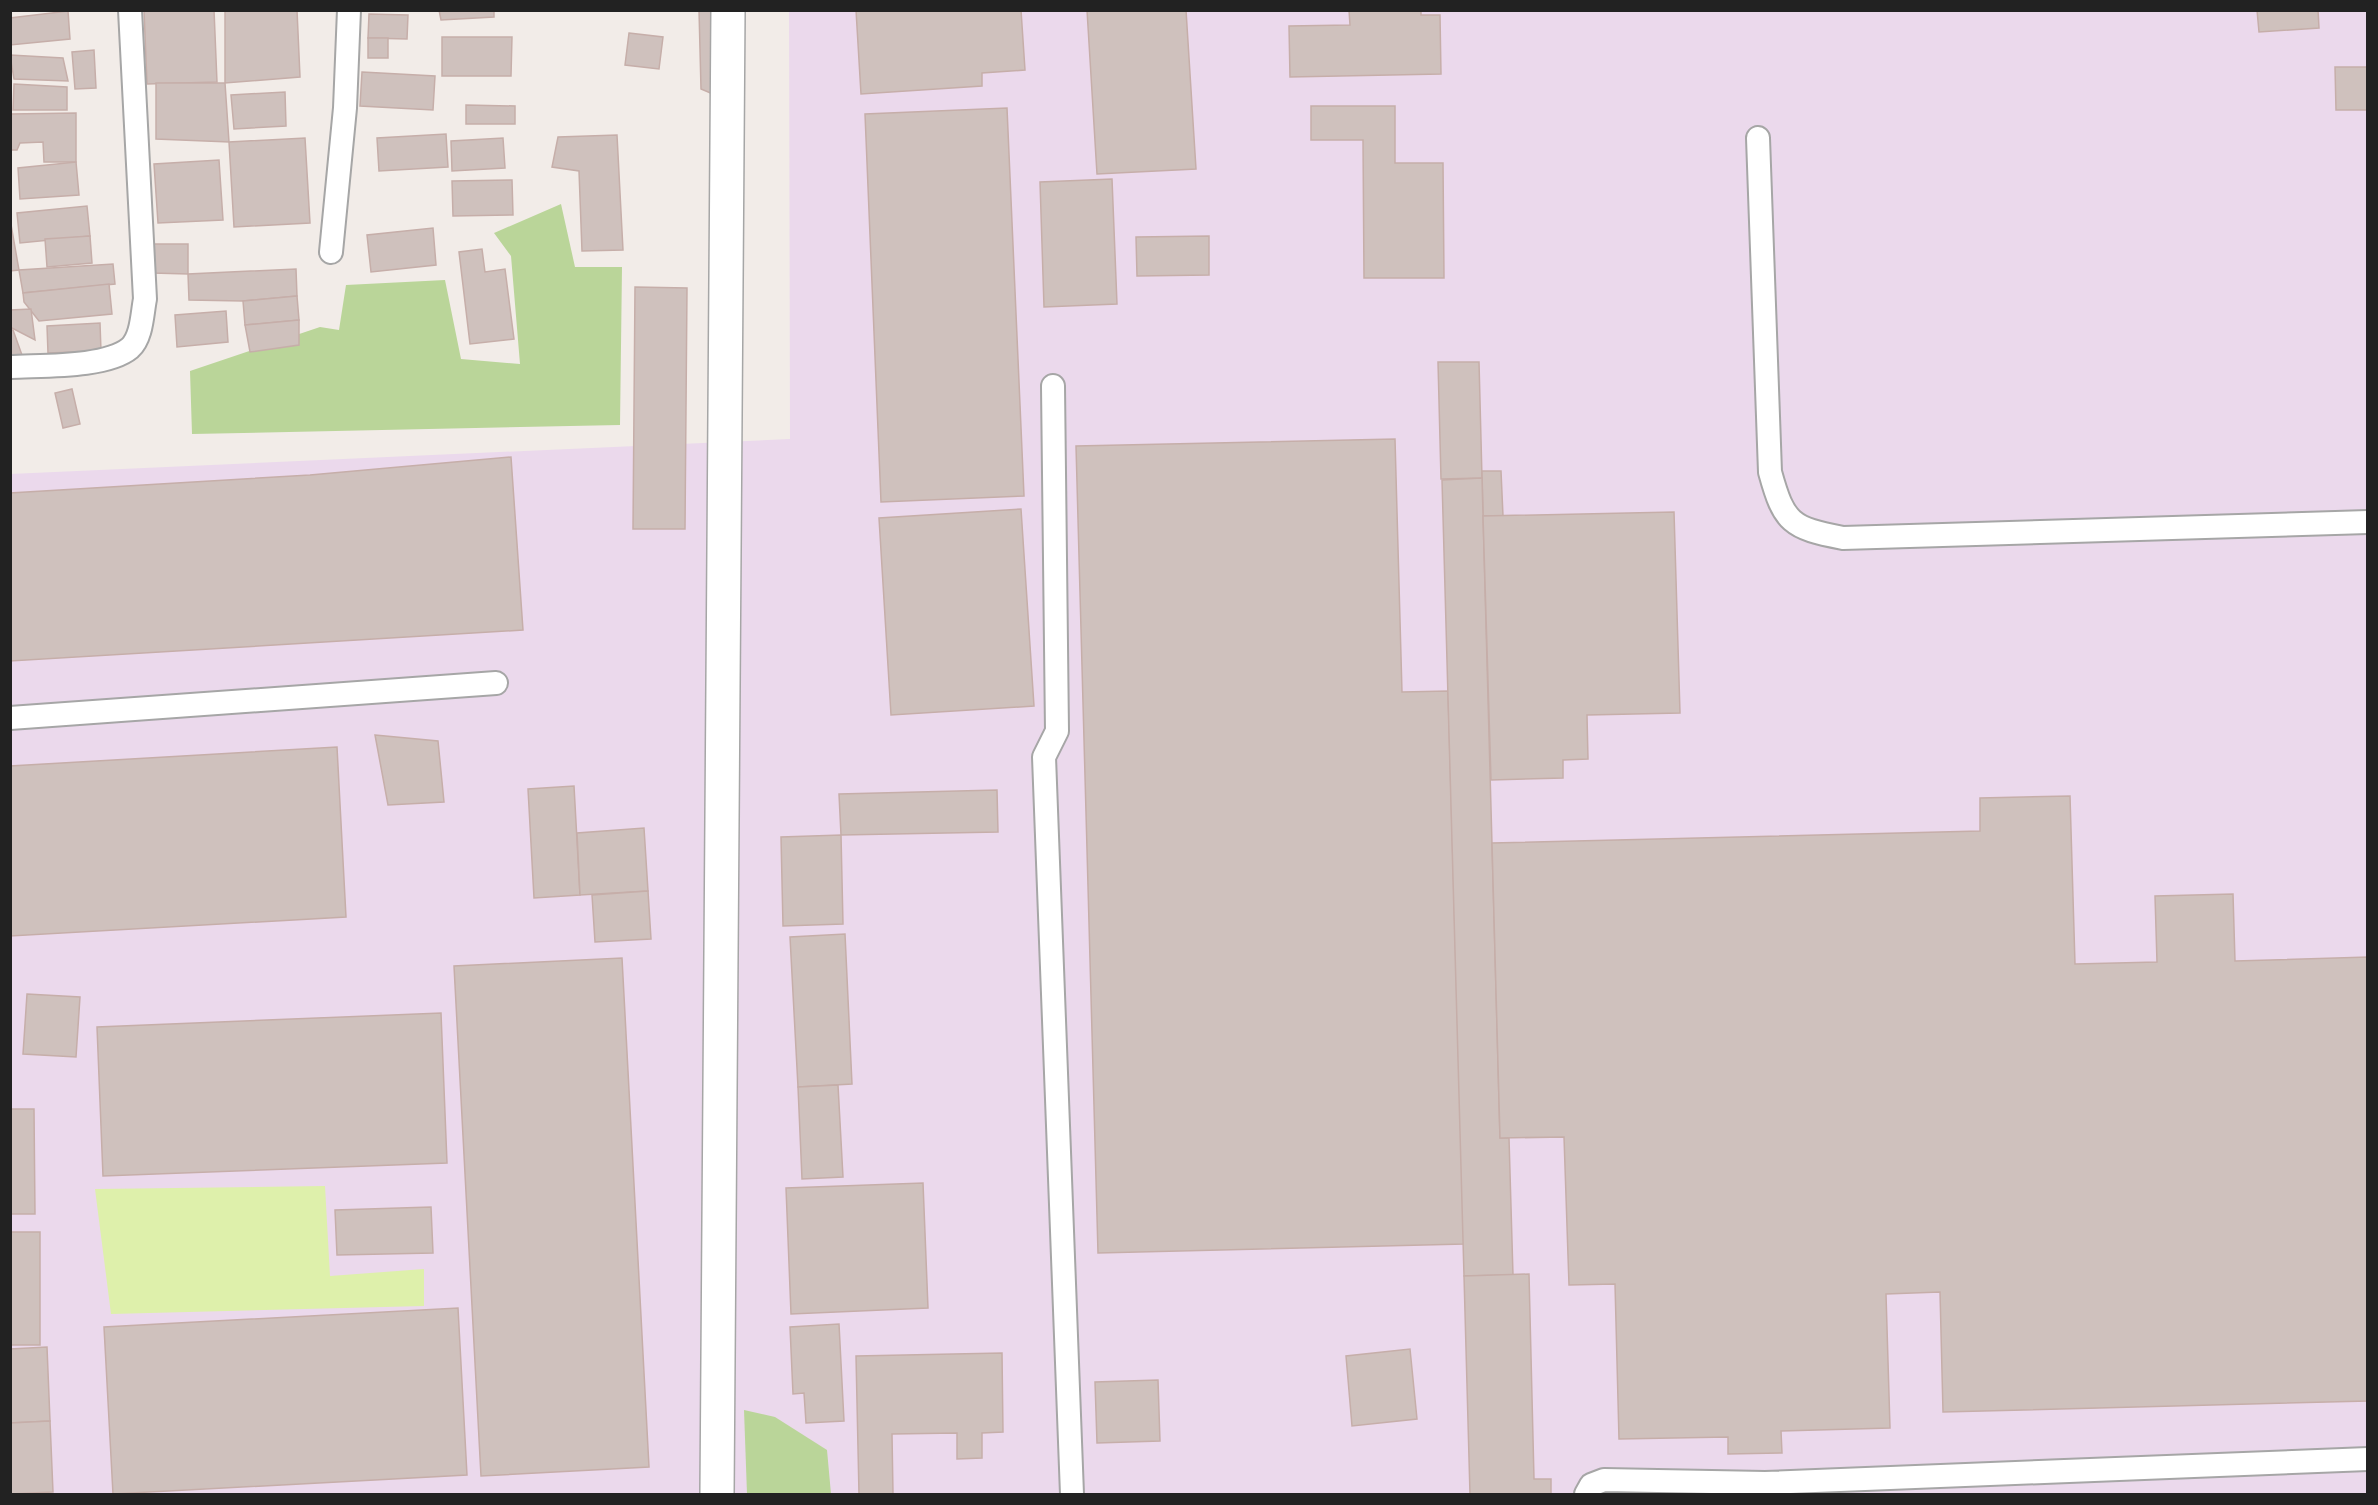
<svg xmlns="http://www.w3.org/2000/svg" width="2378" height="1505" viewBox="0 0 2378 1505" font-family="'Noto Sans',sans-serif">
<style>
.industrial{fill:#ebd9ec}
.grass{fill:#def0ab}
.forest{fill:#bad599}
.building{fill:#cfc1bd;stroke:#c6aea9;stroke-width:1.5}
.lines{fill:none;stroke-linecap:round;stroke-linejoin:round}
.service-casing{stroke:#a6a6a6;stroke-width:26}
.tertiary-casing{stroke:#a6a6a6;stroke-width:36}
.service{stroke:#fff;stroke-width:22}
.tertiary{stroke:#fff;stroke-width:33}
</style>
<rect width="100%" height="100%" fill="#f2ece8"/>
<!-- industrial -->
<polygon class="industrial" points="1470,10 2367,11 2367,1494 11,1494 10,474 790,439 789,11"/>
<!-- grass -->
<polygon class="grass" points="325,1186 330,1276 424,1269 424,1306 111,1314 95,1189"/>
<!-- forest -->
<g class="forest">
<polygon points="561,204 575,267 622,267 620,425 192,434 190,371 320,327 339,330 346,285 445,280 461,359 520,364 511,256 494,233"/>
<polygon points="744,1410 775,1417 827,1450 831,1494 747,1494"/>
</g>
<!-- building -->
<g class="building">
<polygon points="144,10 214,10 217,82 147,84"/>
<polygon points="225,10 297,10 300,77 225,83"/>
<polygon points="439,10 494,10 494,17 441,20"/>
<polygon points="699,10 717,10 720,97 701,89"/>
<polygon points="856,10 1021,10 1025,70 982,73 982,86 861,94"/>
<polygon points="1087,10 1186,10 1196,169 1097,174"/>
<polygon points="1349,10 1421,10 1421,15 1440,15 1441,74 1290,77 1289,26 1350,25"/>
<polygon points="2257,10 2318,10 2319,28 2259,32"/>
<polygon points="68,11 70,39 10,45 10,18"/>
<polygon points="369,14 408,15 407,39 368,38"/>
<polygon points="629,33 663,37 659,69 625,65"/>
<polygon points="442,37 512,37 511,76 442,76"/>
<rect x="368" y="38" width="20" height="20"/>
<polygon points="94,50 96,88 75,89 72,52"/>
<polygon points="10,55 63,58 68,81 14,79"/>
<polygon points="2335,67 2368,67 2368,110 2336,110"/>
<polygon points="362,72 435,76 433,110 360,106"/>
<polygon points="156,83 225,83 229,142 156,139"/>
<polygon points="14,84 67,87 67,110 13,110"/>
<polygon points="285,92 286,126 234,129 231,95"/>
<polygon points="466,105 515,106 515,124 466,124"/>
<polygon points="1311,106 1395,106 1395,163 1443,163 1444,278 1364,278 1363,140 1311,140"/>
<polygon points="1007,108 1024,496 881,502 865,114"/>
<polygon points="76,113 76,162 44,162 43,142 20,143 17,150 10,150 10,114"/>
<polygon points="446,134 448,167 379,171 377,138"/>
<polygon points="617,135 623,250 582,251 579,171 552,167 558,137"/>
<polygon points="305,138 310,223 234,227 229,142"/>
<polygon points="503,138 505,168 452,171 451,141"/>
<polygon points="219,160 223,220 158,223 154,164"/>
<polygon points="76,162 79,195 20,199 18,168"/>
<polygon points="1112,179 1117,304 1044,307 1040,182"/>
<polygon points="512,180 513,215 453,216 452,181"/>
<polygon points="87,206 90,236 20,243 17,213"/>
<polygon points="10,219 19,270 10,271"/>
<polygon points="433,228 436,265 371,272 367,235"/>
<polygon points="90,236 92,263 47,267 45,239"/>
<polygon points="1209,236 1209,275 1137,276 1136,237"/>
<polygon points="152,244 188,244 188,274 152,273"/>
<polygon points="482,249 485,272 505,269 514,339 470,344 459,252"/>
<polygon points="113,264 115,284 23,293 19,270"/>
<polygon points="296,269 297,296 243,301 189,300 188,274"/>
<polygon points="109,284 112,314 39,321 24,302 23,293"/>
<polygon points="635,287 687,288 685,529 633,529"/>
<polygon points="297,296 299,320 245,325 243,301"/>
<polygon points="31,309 35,340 10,327 10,310"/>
<polygon points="226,311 228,342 177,347 175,315"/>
<polygon points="299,320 299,345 250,352 245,325"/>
<polygon points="100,323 101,351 48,353 47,326"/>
<polygon points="10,330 13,330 22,355 10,356"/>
<polygon points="1438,362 1479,362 1482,478 1441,479"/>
<polygon points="72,389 80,424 63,428 55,393"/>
<polygon points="1395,439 1402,692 1448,691 1464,1244 1098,1253 1076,446"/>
<polygon points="511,457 523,630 10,661 10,493 310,475"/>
<polygon points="1482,471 1501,471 1503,516 1483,516"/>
<polygon points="1482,478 1500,1138 1509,1138 1513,1275 1464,1276 1442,480"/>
<polygon points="1021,509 1034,706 891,715 879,518"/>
<polygon points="1674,512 1680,713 1587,715 1588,759 1563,760 1563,778 1491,780 1483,516"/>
<polygon points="375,735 438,741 444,802 388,805"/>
<polygon points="337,747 346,917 10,936 10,766"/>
<polygon points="574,786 580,895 534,898 528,789"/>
<polygon points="997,790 998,832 841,835 839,794"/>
<polygon points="2070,796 2075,964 2157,962 2155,896 2233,894 2235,961 2368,957 2368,1401 1943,1412 1940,1292 1886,1294 1890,1428 1781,1431 1782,1453 1728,1454 1728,1437 1619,1439 1615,1284 1569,1285 1564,1137 1500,1138 1492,843 1980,831 1980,798"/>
<polygon points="644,828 648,891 580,895 577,833"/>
<polygon points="841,835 843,924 783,926 781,837"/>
<polygon points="648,891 651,939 595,942 592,895"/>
<polygon points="845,934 852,1084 798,1087 790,937"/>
<polygon points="622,958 649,1467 481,1476 454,966"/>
<polygon points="27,994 80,997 76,1057 23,1054"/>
<polygon points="441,1013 447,1163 103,1176 97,1027"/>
<polygon points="838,1085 843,1177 802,1179 798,1087"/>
<polygon points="10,1109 34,1109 35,1214 10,1214"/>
<polygon points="923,1183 928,1308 791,1314 786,1188"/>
<polygon points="431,1207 433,1253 337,1255 335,1210"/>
<rect x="10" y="1232" width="30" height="113"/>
<polygon points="1529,1274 1534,1479 1551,1479 1551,1494 1470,1494 1464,1276"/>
<polygon points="458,1308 467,1475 113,1494 104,1327"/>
<polygon points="839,1324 844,1421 806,1423 804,1393 793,1394 790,1327"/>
<polygon points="47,1347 50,1421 10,1423 10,1349"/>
<polygon points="1410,1349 1417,1419 1352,1426 1346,1356"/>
<polygon points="1002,1353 1003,1432 982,1433 982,1458 957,1459 957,1433 892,1434 893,1494 859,1494 856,1356"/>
<polygon points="1158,1380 1160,1441 1097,1443 1095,1382"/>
<polygon points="50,1421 53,1492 10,1494 10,1423"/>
</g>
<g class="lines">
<!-- service casing -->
<g class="service-casing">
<g id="service">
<path d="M1758 138 1770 472C1784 523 1791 528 1843 538L2368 522"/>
<polyline points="331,252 345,108 349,10"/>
<path d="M10 367C41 365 106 368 130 348 142 337 142 314 145 299L130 10"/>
<polyline points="1053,386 1057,731 1044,757 1072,1494"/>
<polyline points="10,718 496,683"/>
<polyline points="1586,1494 1591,1485 1604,1480 1765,1483 2368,1459"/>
</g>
</g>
<!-- tertiary casing -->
<g class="tertiary-casing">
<polyline id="tertiary" points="717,1494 728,10"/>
</g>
<!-- service -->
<use href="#service" class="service"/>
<!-- tertiary -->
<use href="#tertiary" class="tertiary"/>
</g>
<!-- border -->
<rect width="2378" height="1505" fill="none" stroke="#222222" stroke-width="24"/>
</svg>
